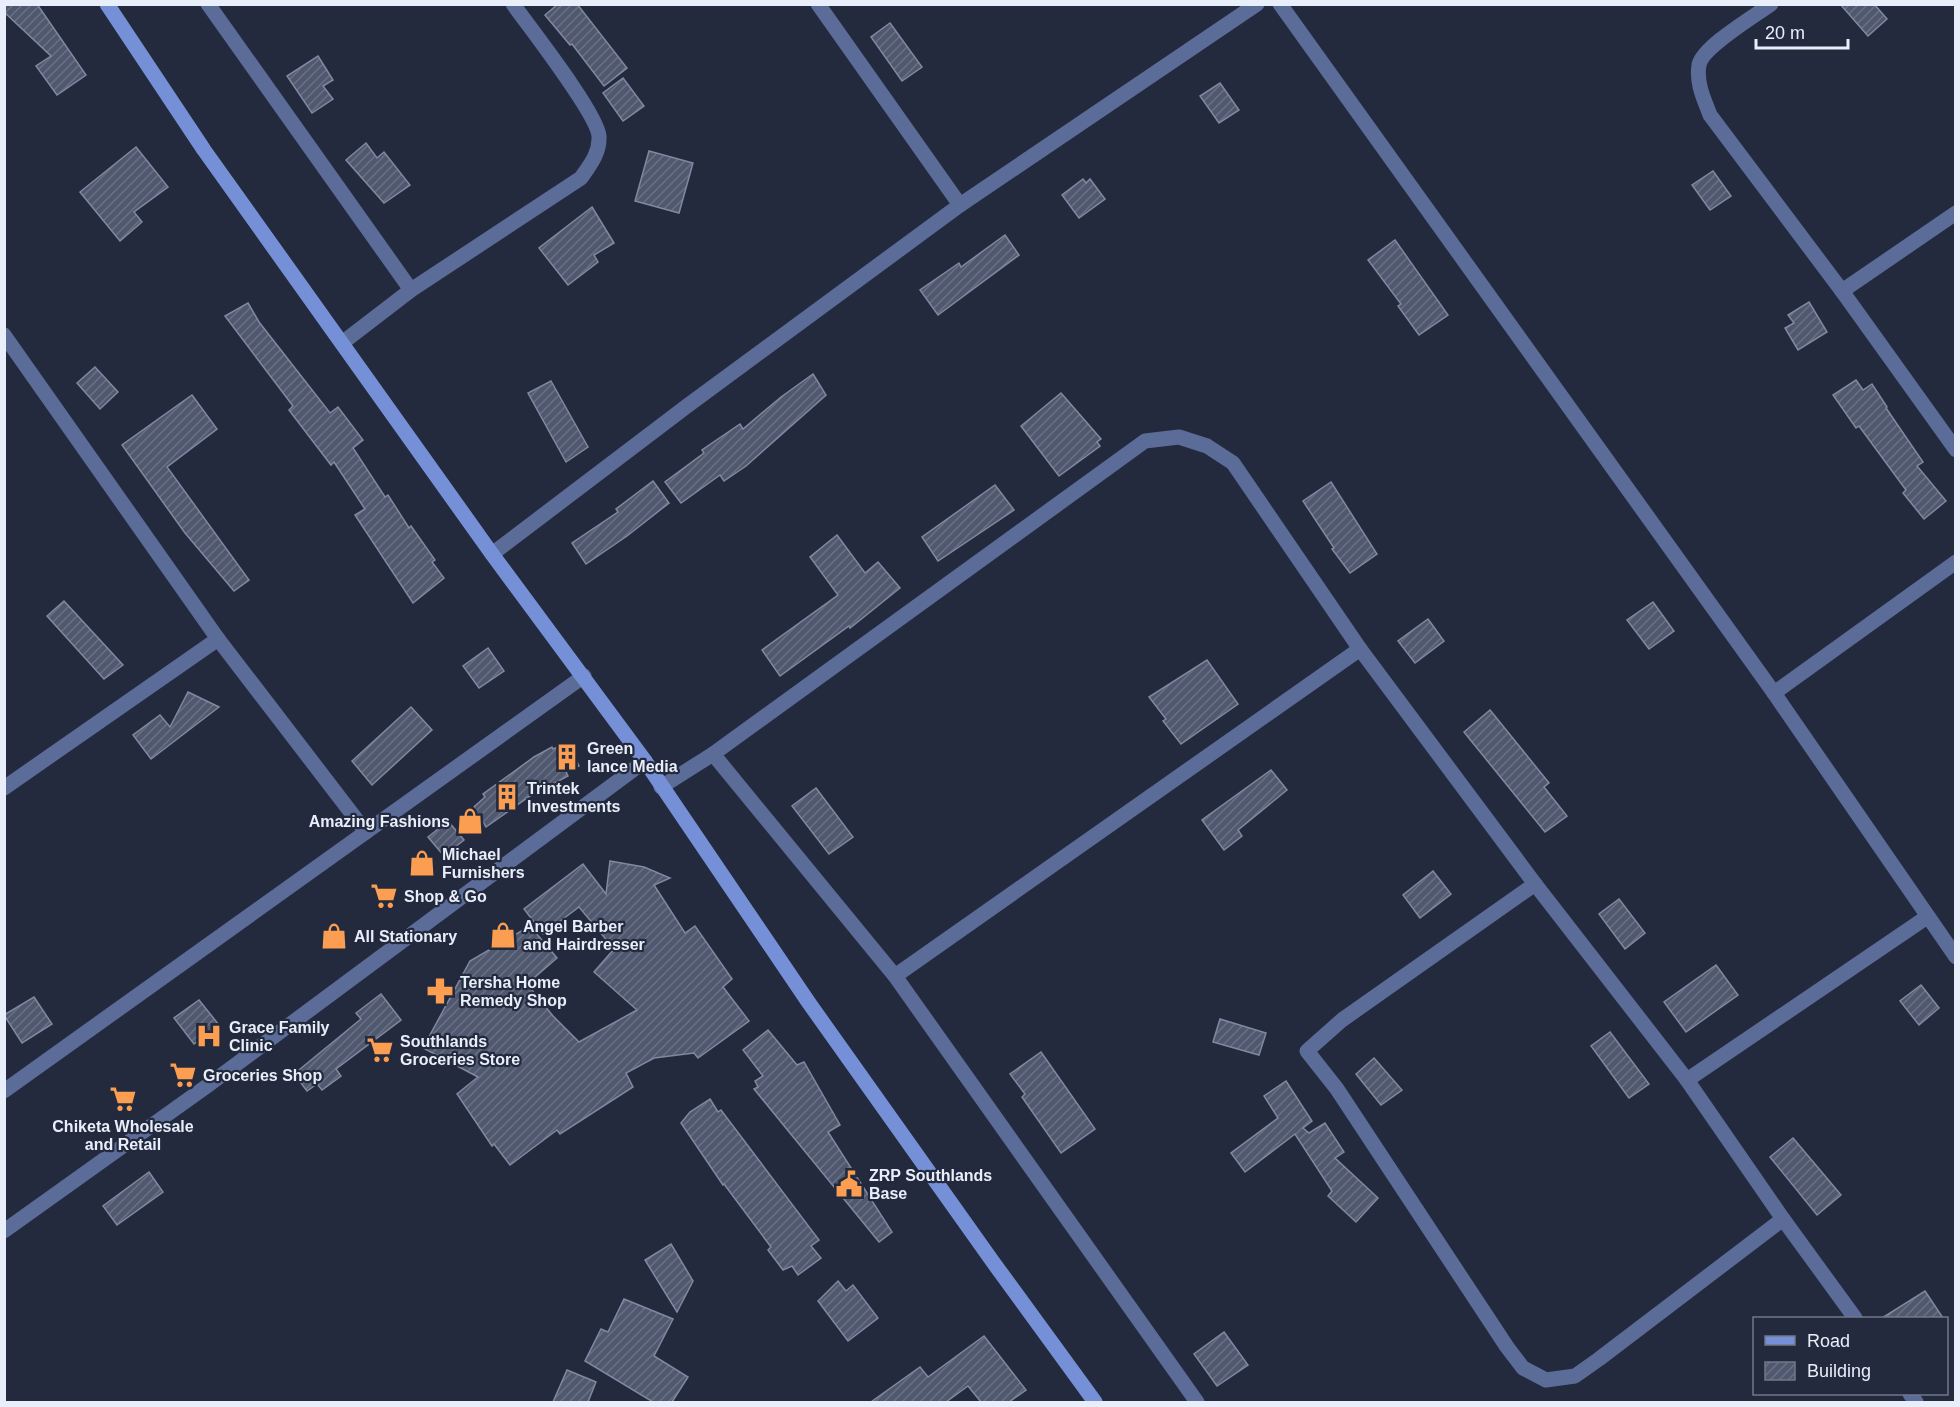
<svg xmlns="http://www.w3.org/2000/svg" width="1960" height="1407" viewBox="0 0 1960 1407" font-family="Arial,sans-serif">
<style>
.building{fill:url(#building-hatch);stroke:#8089a1;stroke-width:1.5}
.lines{fill:none;stroke-linecap:round;stroke-linejoin:round}
.street{stroke:#5b6c99;stroke-width:15}
.secondary{stroke:#7690d8;stroke-width:15}
.labels{text-anchor:middle;dominant-baseline:central;stroke-width:4.5;stroke-linejoin:round;paint-order:stroke}
.poi-label{font-size:16px;font-weight:bold;fill:#e9eefb;stroke:#232a3d;text-anchor:start}
</style>
<defs>
<pattern id="building-hatch" width="6" height="6" patternUnits="userSpaceOnUse" patternTransform="scale(1.5)"><rect width="6" height="6" fill="#4f586e"/><path d="M-1 1l2-2M0 6l6-6M5 7l2-2" fill="none" stroke="#687084"/></pattern>
</defs>
<rect width="100%" height="100%" fill="#232a3d"/>
<!-- building -->
<g class="building">
<polygon points="4,4 37,4 86,75 57,95 36,66 51,56 4,12"/>
<polygon points="558,4 577,4 627,68 604,86 572,44 570,45 545,15"/>
<polygon points="1840,4 1874,4 1887,19 1868,36"/>
<polygon points="890,23 922,67 902,81 871,37"/>
<polygon points="318,56 333,80 323,86 333,99 312,113 287,76"/>
<polygon points="623,78 644,106 623,121 603,93"/>
<polygon points="1220,83 1239,110 1219,123 1200,96"/>
<polygon points="366,143 377,158 384,152 410,185 384,203 346,160"/>
<polygon points="136,147 168,187 134,212 142,222 120,241 80,192"/>
<polygon points="649,151 693,163 679,213 635,201"/>
<polygon points="1713,171 1731,196 1710,210 1692,185"/>
<polygon points="1083,179 1086,183 1090,179 1105,199 1079,218 1062,195"/>
<polygon points="592,207 614,243 594,255 598,262 568,285 539,248"/>
<polygon points="1005,235 1019,255 938,315 920,290 959,263 961,267"/>
<polygon points="1395,240 1448,315 1419,335 1398,306 1401,304 1368,260"/>
<polygon points="1809,302 1827,332 1798,350 1785,328 1794,323 1788,315"/>
<polygon points="248,303 259,322 330,413 338,407 363,440 353,448 385,497 388,495 409,528 411,526 435,560 432,562 444,578 413,603 355,515 365,509 334,462 331,465 289,410 293,406 225,316"/>
<polygon points="95,367 118,392 100,409 77,383"/>
<polygon points="813,374 826,395 746,466 724,481 720,475 681,503 665,482 704,453 702,450 740,424 743,429 781,397"/>
<polygon points="1856,380 1863,390 1872,384 1887,407 1886,408 1923,462 1917,466 1946,501 1924,519 1903,493 1906,490 1859,426 1856,428 1833,395"/>
<polygon points="551,381 588,447 566,462 528,393"/>
<polygon points="1061,393 1101,439 1097,442 1100,446 1059,476 1021,426"/>
<polygon points="192,395 217,429 167,467 249,580 234,591 185,533 122,445"/>
<polygon points="653,481 669,503 627,536 586,564 572,543 618,512 616,509"/>
<polygon points="1331,482 1377,554 1350,573 1332,549 1334,548 1303,501"/>
<polygon points="995,485 1014,510 938,561 922,537"/>
<polygon points="837,535 865,573 878,562 900,588 850,628 849,626 780,676 762,650 838,595 810,557"/>
<polygon points="64,601 123,665 104,679 47,616"/>
<polygon points="1653,602 1674,631 1649,649 1627,620"/>
<polygon points="1428,619 1444,641 1415,663 1398,641"/>
<polygon points="488,648 504,671 479,688 463,666"/>
<polygon points="1207,660 1238,704 1181,744 1163,721 1166,719 1149,697"/>
<polygon points="188,692 219,707 151,759 133,735 160,715 170,727"/>
<polygon points="411,707 432,730 372,785 352,761"/>
<polygon points="1490,710 1549,783 1544,787 1567,816 1545,832 1464,732"/>
<polygon points="568,743 579,766 566,772 568,776 530,796 486,827 474,807 485,797 483,794 534,757 552,747 553,749"/>
<polygon points="1271,770 1287,790 1238,830 1242,836 1224,850 1202,820"/>
<polygon points="816,788 853,837 829,854 792,806"/>
<polygon points="448,821 464,840 444,856 428,837"/>
<polygon points="610,861 644,867 670,878 654,885 685,933 695,926 732,979 723,987 749,1021 698,1058 694,1053 654,1058 626,1073 633,1087 560,1134 557,1130 510,1165 494,1144 492,1146 457,1094 478,1077 423,1048 470,961 530,926 557,958 527,984 553,1016 579,1042 637,1010 594,972 614,949 579,907 543,934 524,909 583,864 606,894"/>
<polygon points="1433,871 1451,894 1420,918 1403,895"/>
<polygon points="1619,899 1645,933 1625,949 1599,914"/>
<polygon points="1716,965 1738,995 1686,1032 1664,1002"/>
<polygon points="1921,985 1939,1008 1919,1025 1900,1001"/>
<polygon points="381,994 401,1020 336,1069 341,1076 322,1090 317,1084 307,1091 294,1074 361,1019 356,1013"/>
<polygon points="34,997 52,1024 22,1043 4,1015"/>
<polygon points="199,1000 219,1025 194,1044 174,1018"/>
<polygon points="1220,1019 1266,1033 1259,1055 1213,1042"/>
<polygon points="768,1030 797,1065 804,1062 840,1125 828,1132 892,1232 879,1242 754,1089 758,1087 755,1081 763,1076 743,1050"/>
<polygon points="1610,1032 1649,1084 1629,1098 1591,1046"/>
<polygon points="1041,1052 1095,1129 1061,1153 1022,1097 1025,1094 1010,1074"/>
<polygon points="1374,1058 1402,1090 1381,1105 1356,1074"/>
<polygon points="1286,1081 1312,1121 1303,1128 1309,1133 1325,1123 1344,1152 1335,1158 1378,1198 1356,1222 1328,1196 1332,1191 1295,1134 1245,1172 1231,1153 1278,1118 1264,1096"/>
<polygon points="710,1099 718,1112 721,1110 819,1240 811,1246 821,1258 798,1275 792,1266 783,1270 768,1250 771,1247 724,1184 723,1185 681,1123 690,1112"/>
<polygon points="1793,1138 1841,1195 1817,1215 1770,1157"/>
<polygon points="149,1172 163,1192 117,1225 103,1206"/>
<polygon points="671,1244 693,1281 677,1312 645,1260"/>
<polygon points="838,1281 846,1291 853,1285 878,1318 848,1341 818,1301"/>
<polygon points="1925,1291 1943,1318 1882,1318"/>
<polygon points="624,1299 673,1319 654,1356 688,1377 672,1402 653,1402 585,1361 601,1329 608,1332"/>
<polygon points="1224,1332 1248,1365 1217,1386 1194,1354"/>
<polygon points="984,1336 1026,1390 1009,1402 981,1402 968,1386 946,1402 871,1402 920,1367 928,1377"/>
<polygon points="567,1370 596,1382 588,1402 553,1402"/>
</g>
<g class="lines">
<!-- street -->
<g class="street">
<polyline points="208,4 411,290"/>
<polyline points="818,4 960,205"/>
<polyline points="1280,4 1774,693 1956,957"/>
<path d="M1771 4C1755 16 1702 47 1699 65 1696 83 1704 99 1710 115L1842 291 1956 450"/>
<polyline points="1842,291 1956,213"/>
<polyline points="4,335 218,639 366,832"/>
<path d="M342 343 411 290 581 178C590 165 600 153 599 136 597 113 530 28 513 4"/>
<polyline points="492,554 687,406 960,205 1257,4"/>
<polyline points="1774,693 1956,562"/>
<polyline points="713,754 895,976 1197,1402"/>
<polyline points="661,787 713,754 1145,441 1179,437 1207,446 1233,463 1360,649 1535,884 1687,1080 1783,1219 1855,1318"/>
<polyline points="4,788 218,639"/>
<polyline points="1535,884 1342,1020 1307,1051 1337,1089 1507,1347 1523,1368 1546,1380 1575,1376 1599,1359 1783,1219"/>
<polyline points="895,976 1360,649"/>
<polyline points="1687,1080 1927,917"/>
<polyline points="4,1091 584,676"/>
<polyline points="4,1231 207,1086 645,761"/>
<polyline points="1910,1394 1916,1402"/>
</g>
<!-- secondary -->
<polyline class="secondary" points="107,4 204,150 492,554 645,761 809,1003 993,1262 1095,1402"/>
</g>
<!-- icons -->
<defs>
<g id="building-bare" transform="scale(2.07)"><path d="M-4-6H4V6H1V3H-1V6H-4ZM-2.5-4.3h1.7v1.8h-1.7ZM.8-4.3h1.7v1.8H.8ZM-2.5-1h1.7V.8h-1.7ZM.8-1h1.7V.8H.8Z" fill="#fb9e51" stroke="#232a3d" stroke-width="2.5" paint-order="stroke"/></g>
<g id="shop-bare" transform="scale(2.07)"><path d="M-5-2.5h2.3a2.7 3.5 0 0 1 5.4 0H5L5.5 6h-11ZM-1.5-2.5h3a1.5 2.3 0 0 0-3 0Z" fill="#fb9e51" stroke="#232a3d" stroke-width="2.5" paint-order="stroke"/></g>
<g id="supermarket-bare" transform="scale(2.07)"><path d="M-6-5.5h2.5l.6 2H6L4.5 2H-2.5L-4.4-4H-6ZM-1.5 3.2a1.3 1.3 0 1 0 .1 0ZM3 3.2a1.3 1.3 0 1 0 .1 0Z" fill="#fb9e51" stroke="#232a3d" stroke-width="2.5" paint-order="stroke"/></g>
<g id="pharmacy-bare" transform="scale(2.07)"><path d="M-2-6h4v4h4v4h-4v4h-4v-4h-4v-4h4Z" fill="#fb9e51" stroke="#232a3d" stroke-width="2.5" paint-order="stroke"/></g>
<g id="hospital-bare" transform="scale(2.07)"><path d="M-5-5h3v3.5h4V-5h3V5h-3V1.5h-4V5h-3Z" fill="#fb9e51" stroke="#232a3d" stroke-width="2.5" paint-order="stroke"/></g>
<g id="civic-bare" transform="scale(2.07)"><path d="M-.6-6.5H3V-4.5H.6V-3L4-1V1h2V6H-6V1h2V-1L-.6-3ZM-1.2 2.5V6h2.4V2.5Z" fill="#fb9e51" stroke="#232a3d" stroke-width="2.5" paint-order="stroke"/></g>
</defs>
<g fill-rule="evenodd">
<use href="#building-bare" x="567" y="757"/>
<use href="#building-bare" x="507" y="797"/>
<use href="#shop-bare" x="470" y="821"/>
<use href="#shop-bare" x="422" y="863"/>
<use href="#supermarket-bare" x="384" y="896"/>
<use href="#shop-bare" x="503" y="935"/>
<use href="#shop-bare" x="334" y="936"/>
<use href="#pharmacy-bare" x="440" y="991"/>
<use href="#hospital-bare" x="209" y="1036"/>
<use href="#supermarket-bare" x="380" y="1050"/>
<use href="#supermarket-bare" x="183" y="1075"/>
<use href="#supermarket-bare" x="123" y="1099"/>
<use href="#civic-bare" x="849" y="1184"/>
</g>
<g class="labels">
<!-- poi labels -->
<g class="poi-label">
<text x="587" y="748">Green<tspan x="587" dy="18">lance Media</tspan></text>
<text x="527" y="788">Trintek<tspan x="527" dy="18">Investments</tspan></text>
<text x="450" y="821" text-anchor="end">Amazing Fashions</text>
<text x="442" y="854">Michael<tspan x="442" dy="18">Furnishers</tspan></text>
<text x="404" y="896">Shop &amp; Go</text>
<text x="523" y="926">Angel Barber<tspan x="523" dy="18">and Hairdresser</tspan></text>
<text x="354" y="936">All Stationary</text>
<text x="460" y="982">Tersha Home<tspan x="460" dy="18">Remedy Shop</tspan></text>
<text x="229" y="1027">Grace Family<tspan x="229" dy="18">Clinic</tspan></text>
<text x="400" y="1041">Southlands<tspan x="400" dy="18">Groceries Store</tspan></text>
<text x="203" y="1075">Groceries Shop</text>
<text x="123" y="1126" text-anchor="middle">Chiketa Wholesale<tspan x="123" dy="18">and Retail</tspan></text>
<text x="869" y="1175">ZRP Southlands<tspan x="869" dy="18">Base</tspan></text>
</g>
</g>
<!-- border -->
<rect width="1960" height="1407" fill="none" stroke="#e9eefb" stroke-width="12"/>
<!-- legend -->
<rect x="1753" y="1317" width="195" height="78" fill="#232a3d" stroke="#727889" stroke-width="1.5"/>
<rect x="1765" y="1336" width="30" height="9" fill="#7690d8" stroke="#727889" stroke-width="1.5"/>
<text x="1807" y="1347" font-size="18" fill="#e9eefb">Road</text>
<rect x="1765" y="1362" width="30" height="18" fill="url(#building-hatch)" stroke="#727889" stroke-width="1.5"/>
<text x="1807" y="1377" font-size="18" fill="#e9eefb">Building</text>
<!-- scale -->
<path d="M1756 39v9h92v-9" fill="none" stroke="#e9eefb" stroke-width="3"/>
<text x="1765" y="39" font-size="18" fill="#e9eefb" stroke="#232a3d" stroke-width="4.5" paint-order="stroke">20 m</text>
</svg>
